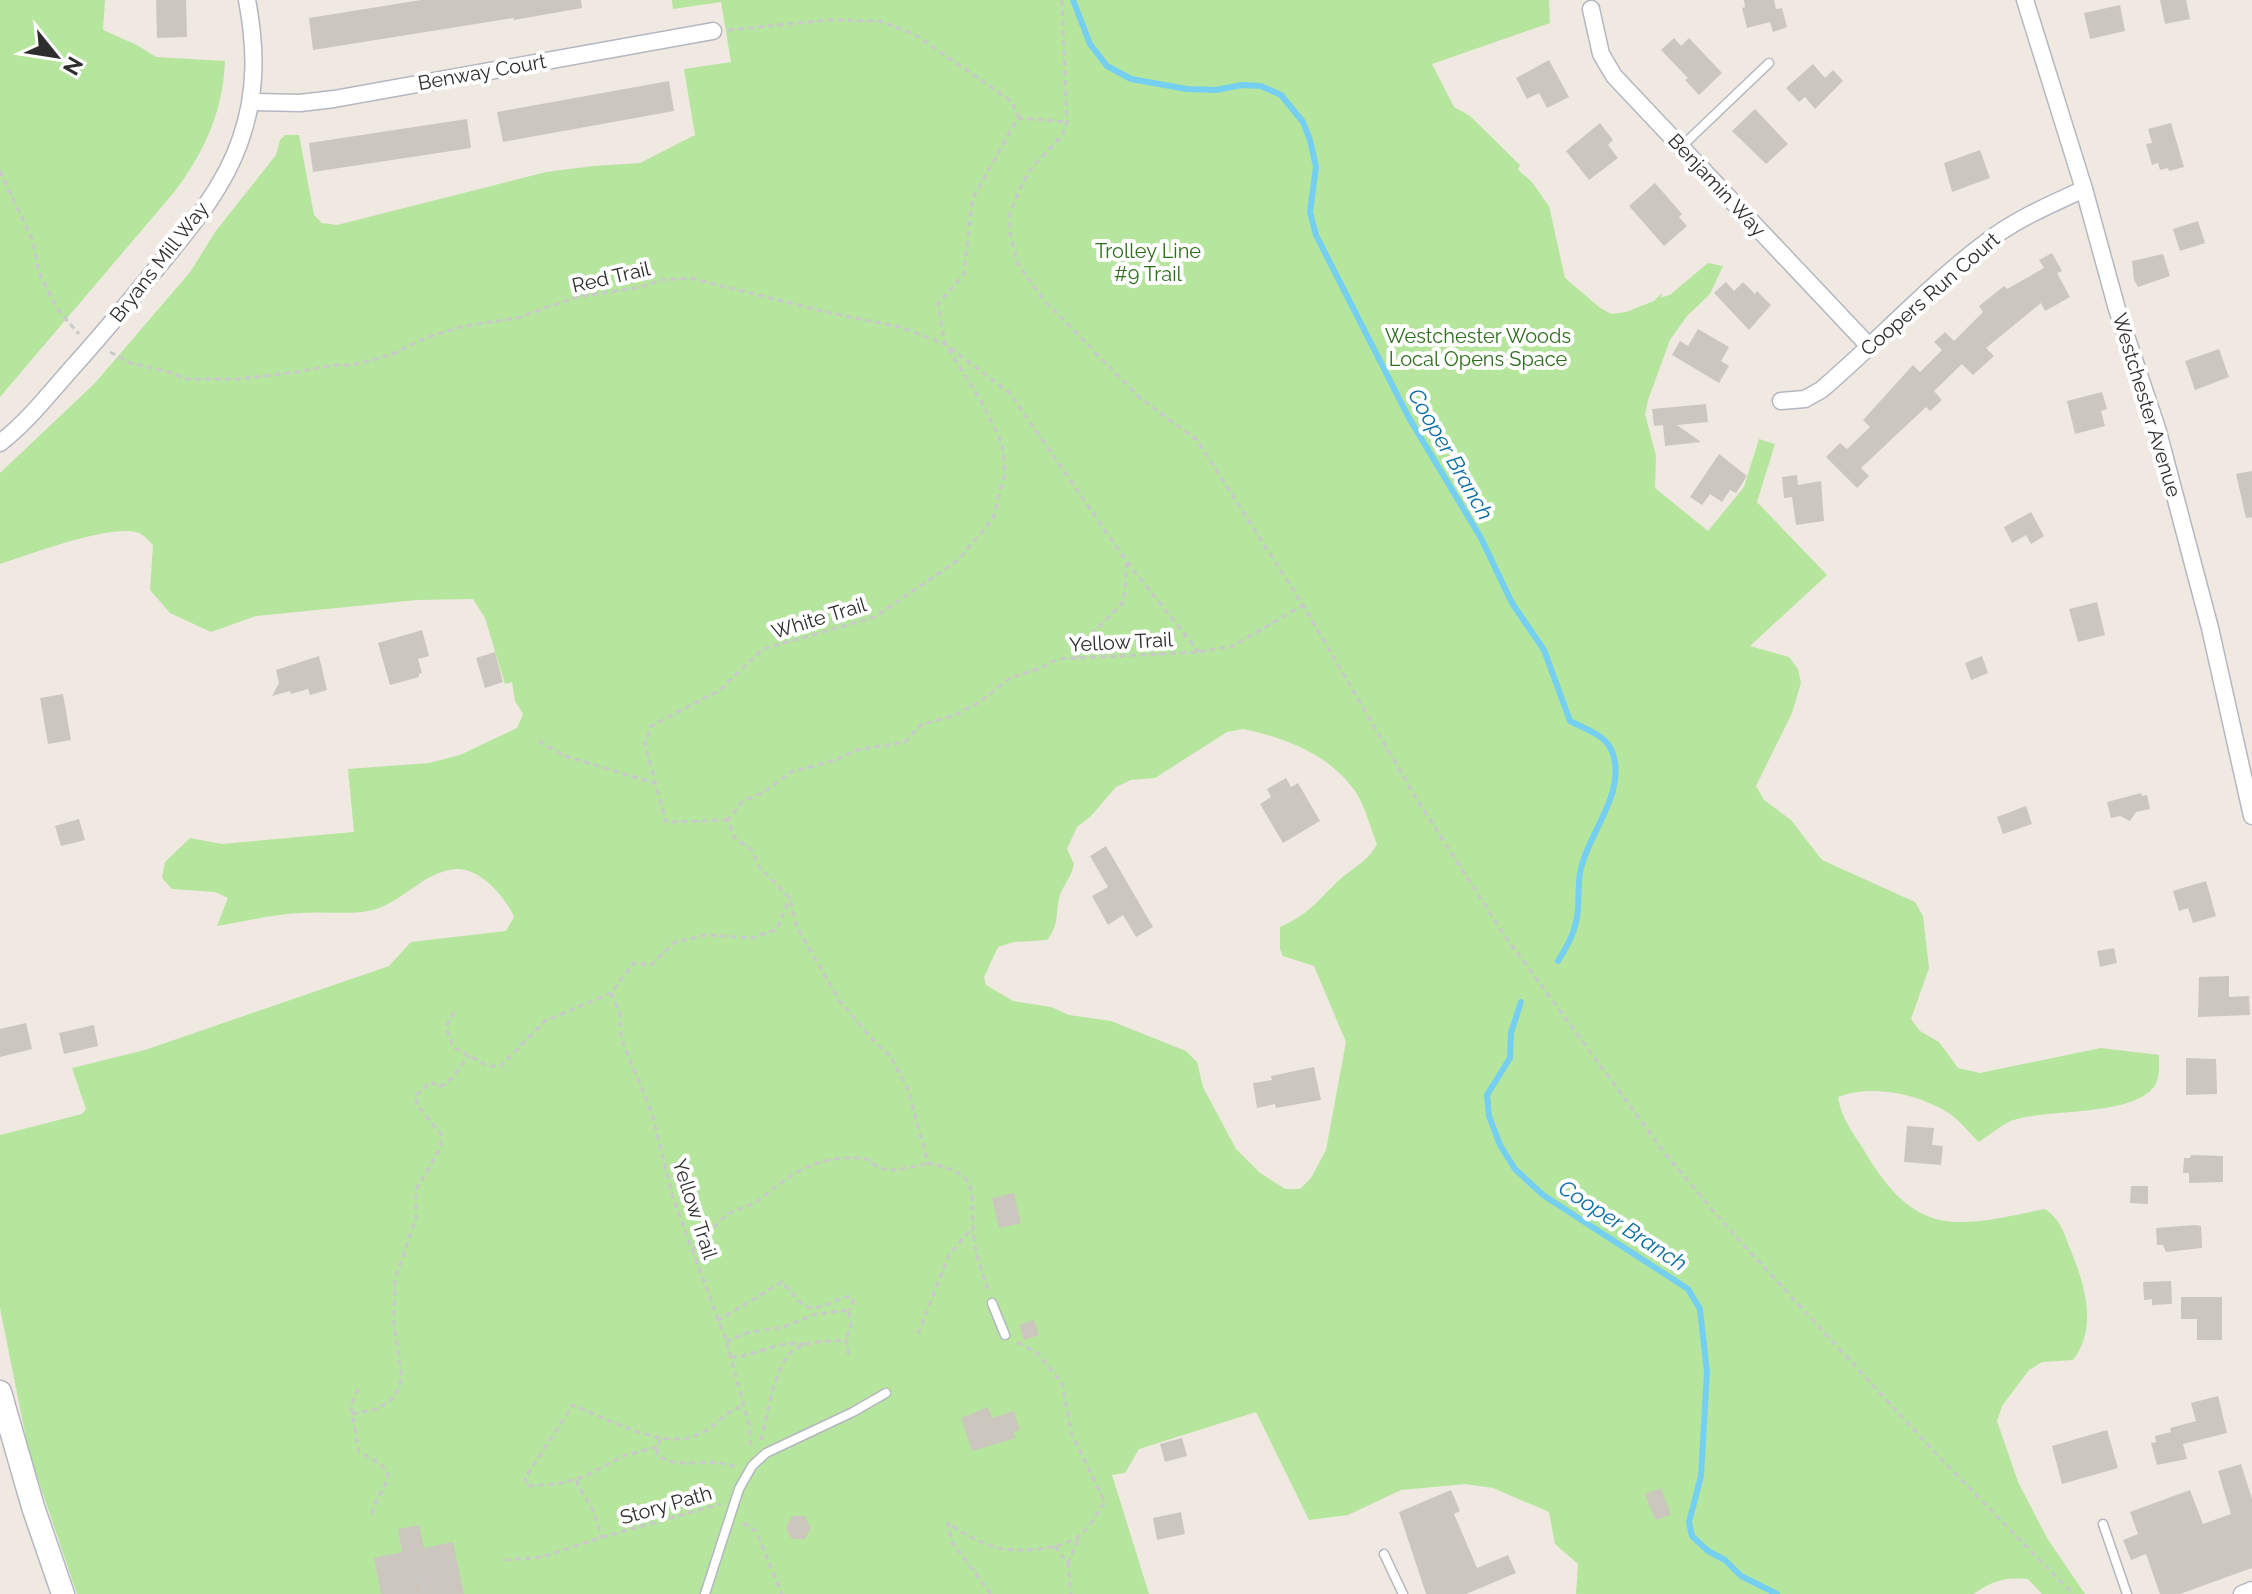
<svg xmlns="http://www.w3.org/2000/svg" width="2252" height="1594" viewBox="0 0 2252 1594" font-family="Raleway,sans-serif">
<style>
.green{fill:#b6e59e;fill-rule:evenodd}
.lines{fill:none;stroke-linecap:round;stroke-linejoin:round}
.stream{stroke:#75cff0;stroke-width:6}
.building{fill:#cbc7bf}
.service-casing{stroke:#b4b7c1;stroke-width:11}
.minor-casing{stroke:#b4b7c1;stroke-width:19}
.tertiary-casing{stroke:#b4b7c1;stroke-width:25}
.path{stroke:#c9c9c9;stroke-width:3;stroke-dasharray:6 4;stroke-linecap:butt}
.service{stroke:#fff;stroke-width:8}
.minor{stroke:#fff;stroke-width:16}
.tertiary{stroke:#fff;stroke-width:22}
.labels{text-anchor:middle;dominant-baseline:central;stroke-width:8;stroke-linejoin:round;paint-order:stroke}
.street-label{font-size:20px;fill:#2e2e2e;stroke:#fff}
.park-label{font-size:20px;fill:#2c6e1b;stroke:#fff}
.water-label{font-size:22px;font-style:italic;fill:#0d6fa3;stroke:#fff}
</style>
<rect width="100%" height="100%" fill="#efe9e1"/>
<!-- green -->
<g class="green">
<path d="M0 0H105L103 30 137 45 156 57 225 61C223 111 205 151 175 191L0 397Z"/>
<path d="M672 0H1549L1550 23 1432 64 1454 107 1470 116 1520 165 1518 170 1531 181 1549 206 1565 278 1599 307 1611 314 1626 312 1654 301 1662 293 1661 298 1671 294 1708 263 1723 266 1710 294 1687 316 1670 340 1648 400 1645 414 1656 456 1655 488 1708 531 1744 487 1759 439 1775 444 1757 502 1827 575 1750 646 1789 657 1798 669 1801 683 1792 713 1756 786 1764 800 1791 820 1822 860 1915 902 1923 916 1929 968 1911 1019 1920 1031 1939 1042 1958 1068 1980 1073 2101 1048 2159 1055C2159 1064 2160 1078 2155 1085 2136 1116 2051 1109 2017 1119 2004 1122 1991 1134 1979 1142 1969 1133 1959 1119 1947 1112 1917 1094 1872 1084 1838 1097 1841 1118 1854 1134 1865 1152 1917 1240 1957 1227 2045 1209 2061 1220 2064 1233 2071 1251 2085 1286 2098 1327 2073 1360L2042 1362 2029 1370 2002 1406 1997 1421 2018 1482 2047 1538 2085 1594H2042L2028 1579C2003 1577 1995 1580 1973 1594H1576L1578 1564 1555 1544 1549 1512 1493 1488 1465 1484 1401 1490 1348 1515 1309 1520 1256 1412 1139 1449 1125 1473 1112 1475 1149 1594H77L29 1453 0 1308V1135L82 1114 86 1109 72 1068 145 1050 389 966 411 942 506 931 514 917C506 897 479 867 456 869 423 871 400 906 368 911 347 915 323 911 301 913 273 914 244 922 217 926L228 898 215 892 172 889 162 878 165 862 190 838 222 844 354 832 348 769 429 763 460 755 517 728 523 714 515 701 512 682 505 684 485 618 473 599 417 600 256 616 211 632 170 613 150 590 153 545C149 541 144 535 139 533 112 523 29 555 0 564V473L95 383 191 271 215 232 276 155 280 140 285 135H299L314 215 322 223 337 225 546 172 593 166 640 163 695 135 684 69 731 62 721 2 673 9ZM1243 729C1283 737 1326 753 1352 787 1364 801 1370 827 1377 844 1367 863 1350 869 1335 884 1315 904 1307 915 1280 927V949L1283 956 1314 966 1346 1042 1326 1150 1311 1178 1300 1189H1285L1259 1172 1236 1149 1203 1087 1197 1062 1186 1051 1111 1021 1069 1015 1051 1007 1013 1001 986 985 984 977 998 947 1014 942 1047 940C1060 925 1055 912 1060 895 1064 884 1072 876 1074 864L1067 849 1077 827 1090 817 1116 787 1131 780 1155 778 1227 732Z"/>
</g>
<g class="lines">
<!-- stream -->
<g class="stream">
<path d="M1073 0 1090 44 1107 66 1131 79 1187 89 1216 90 1242 85 1261 86 1281 95 1303 122 1310 140 1316 167 1310 212 1316 235 1409 418 1481 538 1512 603 1544 650 1570 721C1587 730 1607 735 1613 754 1626 795 1587 834 1580 873 1578 885 1579 898 1578 910 1576 931 1568 945 1558 961"/>
<polyline points="1521,1002 1511,1033 1510,1058 1487,1095 1489,1116 1500,1145 1515,1169 1543,1195 1688,1289 1700,1309 1707,1372 1701,1476 1689,1522 1692,1536 1708,1551 1725,1560 1741,1576 1777,1594"/>
</g>
</g>
<!-- building -->
<g class="building">
<polygon points="156,0 186,0 187,37 157,38"/>
<polygon points="421,0 581,0 582,8 514,20 513,18 313,50 309,18"/>
<polygon points="1744,0 1774,0 1776,9 1782,8 1787,27 1773,32 1770,22 1747,28 1742,8 1745,7"/>
<polygon points="2160,0 2186,0 2190,19 2165,24"/>
<polygon points="2120,5 2125,31 2090,39 2084,13"/>
<polygon points="1674,38 1681,46 1689,38 1722,73 1699,95 1685,80 1688,78 1661,50"/>
<polygon points="1549,60 1569,97 1547,108 1539,93 1527,99 1516,78"/>
<polygon points="1813,64 1825,78 1833,70 1843,81 1815,109 1805,97 1799,102 1786,88"/>
<polygon points="669,81 674,111 503,142 497,112"/>
<polygon points="1755,109 1788,144 1766,164 1732,131"/>
<polygon points="467,119 471,148 313,172 309,143"/>
<polygon points="1600,123 1613,140 1608,145 1618,158 1589,180 1566,151"/>
<polygon points="2171,123 2184,167 2169,171 2168,168 2160,170 2158,163 2152,165 2146,144 2152,143 2148,129"/>
<polygon points="1980,150 1990,178 1952,192 1944,163"/>
<polygon points="1655,183 1682,214 1679,217 1687,226 1664,246 1629,206"/>
<polygon points="2198,221 2205,243 2180,251 2173,229"/>
<polygon points="2052,253 2062,271 2057,273 2070,297 2045,311 2041,303 1986,348 1994,356 1973,375 1962,364 1934,391 1942,400 1930,411 1926,407 1861,468 1869,476 1857,488 1826,457 1840,443 1847,449 1870,427 1863,420 1913,365 1920,372 1942,350 1934,342 1945,332 1954,341 1983,312 1979,306 2004,286 2007,289 2044,268 2039,260"/>
<polygon points="2163,254 2170,276 2138,287 2134,280 2132,261"/>
<polygon points="1726,282 1734,291 1743,282 1755,294 1757,291 1771,305 1749,330 1714,293"/>
<polygon points="1698,329 1729,347 1721,361 1729,366 1719,383 1672,355 1680,341 1688,346"/>
<polygon points="2219,349 2229,377 2195,390 2185,361"/>
<polygon points="2102,392 2107,409 2101,411 2105,426 2075,434 2067,401"/>
<polygon points="1706,404 1708,422 1677,425 1701,442 1665,446 1663,425 1654,426 1652,409"/>
<polygon points="1719,454 1747,476 1736,493 1730,490 1722,502 1710,494 1702,505 1690,497"/>
<polygon points="2252,471 2252,517 2246,518 2236,474"/>
<polygon points="1797,475 1798,485 1821,481 1824,521 1796,525 1792,497 1784,498 1782,477"/>
<polygon points="2031,512 2044,536 2031,544 2026,535 2012,543 2004,527"/>
<polygon points="2097,602 2105,635 2078,642 2069,609"/>
<polygon points="422,630 429,656 418,659 422,673 419,674 419,677 390,685 378,643"/>
<polygon points="495,652 503,682 485,688 476,658"/>
<polygon points="319,656 327,690 310,695 308,689 291,694 290,691 272,696 279,683 276,670"/>
<polygon points="1982,656 1988,673 1971,680 1965,663"/>
<polygon points="63,694 71,740 48,744 40,698"/>
<polygon points="1286,778 1291,787 1298,783 1320,821 1283,843 1260,804 1271,797 1267,789"/>
<polygon points="2141,793 2142,796 2147,795 2150,809 2136,812 2130,821 2120,816 2111,818 2107,802"/>
<polygon points="2026,806 2032,824 2003,834 1997,817"/>
<polygon points="79,819 85,840 61,846 55,826"/>
<polygon points="1106,846 1153,927 1136,937 1123,915 1108,925 1092,896 1108,887 1090,856"/>
<polygon points="2206,881 2216,916 2193,923 2188,908 2179,911 2173,891"/>
<polygon points="2114,948 2117,963 2100,967 2097,951"/>
<polygon points="2229,976 2229,997 2249,996 2250,1015 2198,1017 2199,977"/>
<polygon points="26,1023 32,1049 0,1057 0,1029"/>
<polygon points="94,1025 98,1046 64,1054 59,1033"/>
<polygon points="2186,1058 2216,1059 2217,1094 2186,1095"/>
<polygon points="1314,1067 1321,1100 1276,1108 1275,1104 1257,1108 1253,1083 1272,1080 1271,1076"/>
<polygon points="1907,1126 1934,1128 1932,1145 1943,1146 1941,1165 1904,1162"/>
<polygon points="2191,1155 2223,1156 2223,1182 2189,1183 2189,1173 2183,1173 2184,1158 2190,1158"/>
<polygon points="2131,1186 2148,1186 2148,1204 2130,1203"/>
<polygon points="1014,1193 1021,1223 999,1228 992,1198"/>
<polygon points="2195,1225 2201,1226 2202,1248 2166,1252 2163,1245 2157,1245 2156,1228"/>
<polygon points="2171,1281 2172,1304 2152,1305 2152,1299 2144,1300 2143,1282"/>
<polygon points="2181,1297 2222,1297 2222,1340 2197,1340 2197,1319 2181,1319"/>
<polygon points="1034,1320 1039,1335 1024,1340 1019,1325"/>
<polygon points="2218,1396 2227,1433 2183,1444 2187,1459 2157,1465 2151,1443 2156,1442 2155,1436 2171,1432 2170,1428 2196,1421 2191,1403"/>
<polygon points="988,1407 992,1418 1014,1411 1020,1430 1014,1432 1016,1438 972,1451 961,1418"/>
<polygon points="2107,1430 2118,1468 2062,1484 2052,1446"/>
<polygon points="1182,1438 1187,1456 1165,1462 1160,1444"/>
<polygon points="2241,1464 2252,1499 2252,1568 2180,1594 2160,1594 2146,1554 2131,1560 2123,1540 2138,1534 2130,1512 2190,1490 2203,1524 2231,1514 2218,1471"/>
<polygon points="1661,1488 1671,1515 1655,1520 1645,1494"/>
<polygon points="1451,1490 1460,1511 1454,1514 1477,1568 1508,1555 1516,1573 1466,1594 1426,1594 1399,1512"/>
<polygon points="1181,1512 1185,1534 1157,1540 1153,1518"/>
<polygon points="792,1516 805,1516 811,1528 805,1539 792,1539 786,1528"/>
<polygon points="419,1525 424,1548 453,1542 464,1594 381,1594 374,1558 402,1552 398,1529"/>
</g>
<g class="lines">
<!-- service casing -->
<g class="service-casing">
<g id="service">
<polyline points="1681,147 1769,63"/>
<polyline points="992,1303 1005,1335"/>
<polyline points="2103,1524 2127,1594"/>
<polyline points="1384,1554 1403,1594"/>
<polyline points="705,1594 739,1489 752,1466 766,1453 853,1412 886,1393"/>
</g>
</g>
<!-- minor casing -->
<g class="minor-casing">
<g id="minor">
<polyline points="2025,0 2084,189 2117,309 2157,428 2210,628 2252,816"/>
<polyline points="1591,9 1601,54 1614,76 1868,345"/>
<polyline points="251,102 300,103 334,99 713,31"/>
<path d="M1781 401 1805 399 1821 390C1880 340 1933 280 1996 235 2023 216 2054 203 2084 189"/>
<path d="M0 443C27 422 49 394 72 368 99 338 125 307 151 275 185 234 224 190 241 138 257 92 256 47 247 0"/>
<polyline points="2242,1594 2252,1590"/>
</g>
</g>
<!-- tertiary casing -->
<g class="tertiary-casing">
<polyline id="tertiary" points="0,1392 33,1507 63,1594"/>
</g>
<!-- path -->
<g class="path">
<polyline points="1062,0 1067,122 1062,136 1034,165 1022,184 1010,213 1010,234 1018,264 1043,299 1140,398 1197,440 1303,605 1418,801 1505,936 1667,1156 1728,1228 1940,1458 2073,1594"/>
<polyline points="728,30 829,20 880,21 914,34 997,91 1011,101 1019,117"/>
<polyline points="0,171 33,241 39,273 59,311 79,334"/>
<polyline points="110,352 130,363 169,372 186,379 239,379 297,372 334,365 353,365 391,355 425,338 464,326 517,318 577,297 636,288 662,280 690,278 826,312 900,327 945,344 1010,393 1127,562 1124,601 1087,639 1077,658"/>
<polyline points="1127,562 1199,652"/>
<polyline points="539,741 565,756 655,783"/>
<polyline points="728,820 666,822 645,744 651,726 720,690 763,649 875,617 958,560 993,519 1005,473 1002,443 980,399 945,344 938,304 964,274 972,200 1015,123 1019,118 1067,122"/>
<polyline points="611,993 620,1014 621,1038 652,1113 673,1198 726,1340 750,1428 751,1449"/>
<polyline points="454,1012 446,1027 453,1047 488,1066 501,1066 545,1021 611,993 634,963 651,965 675,942 706,935 752,938 777,929 790,898"/>
<path d="M693 1249C705 1239 713 1228 723 1218 732 1209 747 1208 757 1201 766 1196 773 1188 782 1182 807 1163 839 1153 870 1160 882 1177 908 1167 926 1164"/>
<path d="M988 1289C981 1270 974 1249 973 1229 971 1186 979 1174 928 1163L908 1089 891 1057 870 1037 839 1000 796 925 790 898 759 867 752 850 734 837 728 820 743 801 764 792 791 772 836 760 857 750 905 742 921 725 955 715 980 702 1010 678 1038 669 1058 659 1199 652 1233 646 1303 605"/>
<path d="M717 1321 782 1282C790 1289 797 1301 806 1306 819 1314 837 1295 852 1297L853 1302 849 1310"/>
<polyline points="918,1334 949,1255 972,1228"/>
<polyline points="726,1342 746,1333 783,1327 816,1314 849,1310 851,1325 846,1340"/>
<path d="M731 1357C757 1356 777 1340 804 1344"/>
<path d="M358 1389 351 1406 359 1452C412 1478 377 1480 371 1519"/>
<path d="M352 1414 377 1409 395 1397 402 1378 394 1323 395 1279 416 1218V1190L441 1147V1134L417 1105 416 1095 431 1082 440 1087C454 1079 458 1069 469 1056"/>
<path d="M660 1439 657 1454C675 1472 711 1455 738 1468"/>
<path d="M761 1440C768 1416 774 1360 797 1348 811 1340 831 1342 846 1340L849 1357"/>
<path d="M657 1447 626 1455 583 1477 558 1484 527 1486 525 1478 573 1405C605 1418 661 1449 695 1436 713 1430 725 1411 743 1406"/>
<polyline points="577,1480 578,1486 592,1508 602,1538"/>
<polyline points="743,1523 756,1531 782,1594"/>
<polyline points="1055,1546 1068,1564 1071,1594"/>
<polyline points="505,1560 542,1557 606,1536 721,1504"/>
<polyline points="1068,1564 1080,1535"/>
<polyline points="420,1577 424,1594"/>
<path d="M991 1594 952 1542 948 1523C964 1534 985 1546 1004 1549 1026 1552 1060 1549 1078 1537 1089 1529 1097 1513 1105 1502L1072 1435 1062 1383 1037 1353 1015 1341"/>
</g>
<!-- service -->
<use href="#service" class="service"/>
<!-- minor -->
<use href="#minor" class="minor"/>
<!-- tertiary -->
<use href="#tertiary" class="tertiary"/>
</g>
<g class="labels">
<!-- street labels -->
<g class="street-label">
<text transform="translate(482 72) rotate(-10)">Benway Court</text>
<text transform="translate(1717 185) rotate(47)">Benjamin Way</text>
<text transform="translate(159 262) rotate(-52)">Bryans Mill Way</text>
<text transform="translate(611 277) rotate(-13)">Red Trail</text>
<text transform="translate(1930 294) rotate(-41)">Coopers Run Court</text>
<text transform="translate(2147 405) rotate(73)">Westchester Avenue</text>
<text transform="translate(819 618) rotate(-17)">White Trail</text>
<text transform="translate(1121 642) rotate(-3)">Yellow Trail</text>
<text transform="translate(695 1209) rotate(72)">Yellow Trail</text>
<text transform="translate(666 1505) rotate(-16)">Story Path</text>
</g>
<!-- park labels -->
<g class="park-label">
<text x="1148" y="251">Trolley Line<tspan x="1148" dy="23">#9 Trail</tspan></text>
<text x="1478" y="336">Westchester Woods<tspan x="1478" dy="23">Local Opens Space</tspan></text>
</g>
<!-- water labels -->
<g class="water-label">
<text transform="translate(1451 454) rotate(60)">Cooper Branch</text>
<text transform="translate(1623 1225) rotate(33)">Cooper Branch</text>
</g>
</g>
<!-- north arrow -->
<g transform="translate(56 56) rotate(120)" stroke="#ffffff" stroke-width="6" paint-order="stroke">
<path d="M0-6L14 30L0 20L-14 30Z" fill="#2e2e2e"/>
<text y="-12" font-size="22" font-weight="bold" text-anchor="middle" fill="#2e2e2e">N</text>
</g>
</svg>
